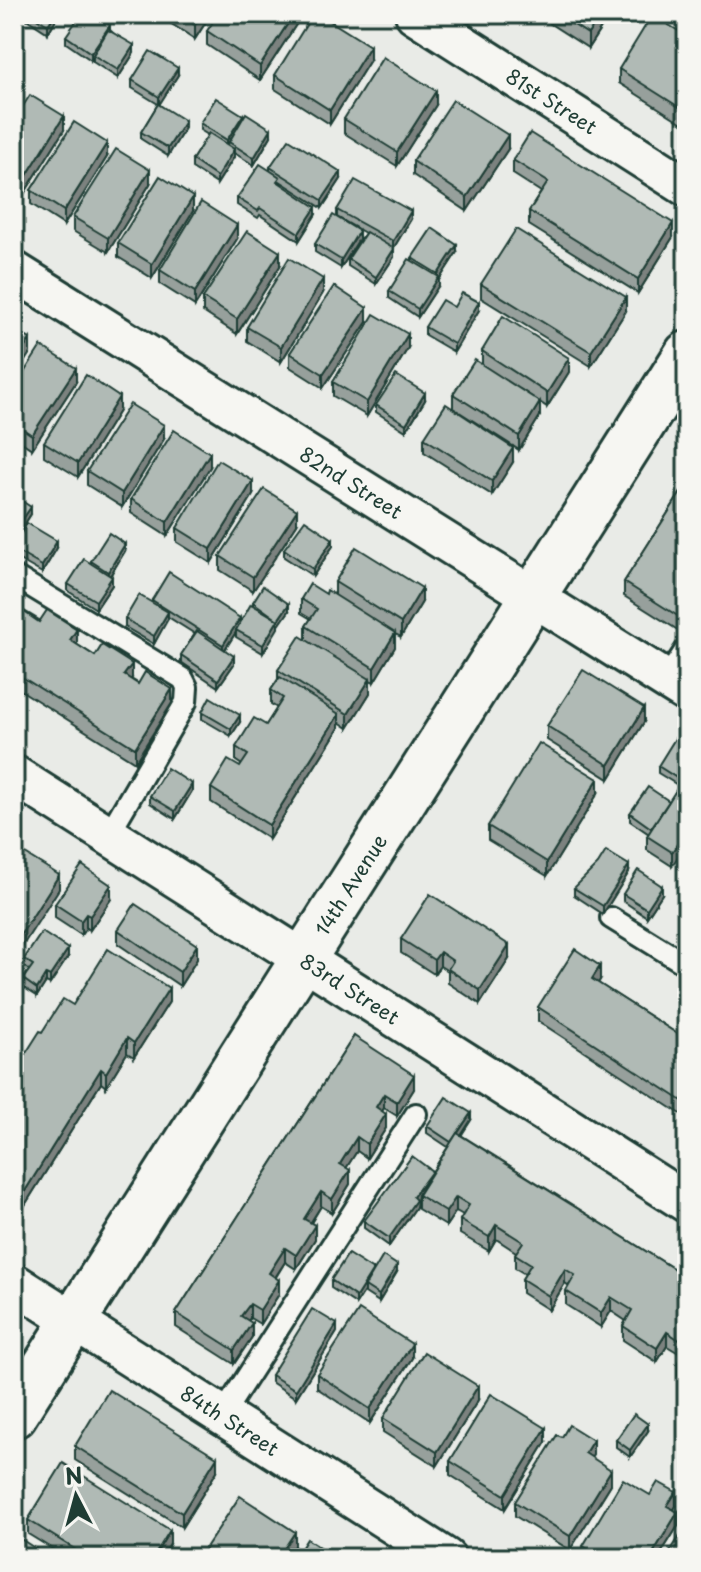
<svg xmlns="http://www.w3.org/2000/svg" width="701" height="1572" viewBox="0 0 701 1572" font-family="'Playpen Sans',sans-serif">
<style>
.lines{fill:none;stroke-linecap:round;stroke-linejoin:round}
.service-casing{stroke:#1f3d34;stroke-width:26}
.minor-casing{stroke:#1f3d34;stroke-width:44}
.secondary-casing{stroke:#1f3d34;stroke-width:50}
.service{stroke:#f6f6f2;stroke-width:20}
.minor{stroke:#f6f6f2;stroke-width:38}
.secondary{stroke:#f6f6f2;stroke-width:44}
.wall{fill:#97a09c;stroke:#1f3d34;stroke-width:2}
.shaded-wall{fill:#7b827f;stroke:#1f3d34;stroke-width:2}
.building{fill:#b0bab5;stroke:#1f3d34;stroke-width:2}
.labels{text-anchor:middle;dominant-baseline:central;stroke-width:8;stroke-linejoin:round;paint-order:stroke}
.street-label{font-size:20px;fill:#1f3d34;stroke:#f6f6f2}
</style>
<rect width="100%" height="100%" fill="#e9ebe7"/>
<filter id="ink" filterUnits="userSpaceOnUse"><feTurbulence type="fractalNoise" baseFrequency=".0125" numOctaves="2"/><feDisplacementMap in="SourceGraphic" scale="16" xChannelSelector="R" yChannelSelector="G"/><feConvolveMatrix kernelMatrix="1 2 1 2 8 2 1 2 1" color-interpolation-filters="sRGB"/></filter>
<g filter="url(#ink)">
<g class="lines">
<!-- service casing -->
<g class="service-casing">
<g id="service">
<polyline points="14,576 183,679 187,687 186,702 108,835"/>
<polyline points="666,680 687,648"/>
<polyline points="611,918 687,965"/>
<polyline points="222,1416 416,1114"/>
</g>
</g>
<!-- minor casing -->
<g class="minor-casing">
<g id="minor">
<path id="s1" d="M415 14 687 187"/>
<path id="s2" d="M14 271 687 693"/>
<path id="s3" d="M14 775 687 1203"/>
<path id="s4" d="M14 1283 446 1558"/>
</g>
</g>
<!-- secondary casing -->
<g class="secondary-casing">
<g id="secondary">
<path id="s5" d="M14 1415 687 354"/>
</g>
</g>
<!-- service -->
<use href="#service" class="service"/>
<!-- minor -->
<use href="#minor" class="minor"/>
<!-- secondary -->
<use href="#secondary" class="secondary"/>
</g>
<!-- wall -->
<g class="wall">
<polygon points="19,14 59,14 48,33"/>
<polygon points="156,14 211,14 195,39"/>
<polygon points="301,14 301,17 260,80 207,45 207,31"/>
<polygon points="535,14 610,14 588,48"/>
<polygon points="673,14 687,14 687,23"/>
<polygon points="110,30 134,53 118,78 93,62 93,57 91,60 66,43 66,36"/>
<polygon points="687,36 687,126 619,83 619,69"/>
<polygon points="370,60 330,124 275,89 275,75"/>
<polygon points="178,75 159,104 185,128 168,156 141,139 141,132 158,104 132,88 132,80"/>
<polygon points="436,105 397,166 344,133 344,119"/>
<polygon points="243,119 271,136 254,165 234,153 234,157 217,184 192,168 192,160 208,135 200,130 200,123"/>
<polygon points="14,120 64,130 22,197 14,192"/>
<polygon points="508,149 467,211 413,175 413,161"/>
<polygon points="107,157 64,225 31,204 31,190"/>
<polygon points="513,160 673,237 638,293 529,225 529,211 541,192 513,174"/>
<polygon points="270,167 341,179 322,208 280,181 280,183 316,214 299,241 260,215 258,218 237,205 237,198 270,171"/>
<polygon points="150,184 108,252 73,231 73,217"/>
<polygon points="337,210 411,219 393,249 394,257 376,284 348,266 348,259 365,233 337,217"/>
<polygon points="193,211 152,278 118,257 118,243"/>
<polygon points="237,239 195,306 160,284 160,270"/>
<polygon points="359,239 341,268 315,252 315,244"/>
<polygon points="457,252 439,280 439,285 418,317 389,298 389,291 412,261 412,258"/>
<polygon points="280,266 237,334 203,312 203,298"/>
<polygon points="481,284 626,311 591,366 481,298"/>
<polygon points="323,293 281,362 247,341 247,327"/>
<polygon points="454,307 479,310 454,352 425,335 425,327"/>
<polygon points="367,322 323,388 290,367 290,353"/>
<polygon points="408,348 367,416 333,396 333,382"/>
<polygon points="482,351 569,372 547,407 520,389 540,416 519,450 453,408 453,394 482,364"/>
<polygon points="76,382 32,449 14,437 14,388"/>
<polygon points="425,400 406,431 376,412 376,405"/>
<polygon points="119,411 78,477 44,456 44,442"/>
<polygon points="424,438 513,462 492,495 424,452"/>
<polygon points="164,439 122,507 87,485 87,471"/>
<polygon points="210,467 167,536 131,513 131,499"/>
<polygon points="687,483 681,632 624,596 624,582"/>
<polygon points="253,495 211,563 177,542 177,528"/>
<polygon points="14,496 31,514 22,528 14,522"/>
<polygon points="297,524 253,591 220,570 220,556"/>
<polygon points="14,545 57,548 42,573 14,557"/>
<polygon points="333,546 313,576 284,557 284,549"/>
<polygon points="125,551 110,576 112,585 96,609 68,591 68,584 91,564 91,561"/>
<polygon points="335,582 422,602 401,637 395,634 395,647 374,682 370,680 370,693 348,728 339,722 339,728 269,839 211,802 211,788 240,767 242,765 236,761 236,747 266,725 277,708 271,704 271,690 278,679 278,670 306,640 306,626 311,619 301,613 301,599 326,594 335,595"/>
<polygon points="14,589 21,608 21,609 77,643 76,644 95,656 132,678 131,679 172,703 135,762 14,686"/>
<polygon points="152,600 240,622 253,606 253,602 289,611 278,626 263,653 236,637 236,632 225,650 234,664 218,687 181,662 181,655 195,634 168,617 154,644 125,627 125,619 152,602"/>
<polygon points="202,712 240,722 231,736 202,719"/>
<polygon points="644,722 609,779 547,740 547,726"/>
<polygon points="687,744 672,866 647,850 647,836 649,834 630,821 630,813 669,802 679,786 658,773 658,766"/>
<polygon points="192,791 175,819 150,803 150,796"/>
<polygon points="598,793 547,876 488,840 488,826"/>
<polygon points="629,872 603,914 574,895 574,888"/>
<polygon points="623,894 662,894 647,917 623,901"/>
<polygon points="111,899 90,930 86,928 81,935 55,918 55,904"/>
<polygon points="118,930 197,959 180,986 118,944"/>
<polygon points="401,939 509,959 480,1004 448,983 448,971 440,966 434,974 401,953"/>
<polygon points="68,957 50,984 46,982 37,996 23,987 23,979 29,970 24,967 24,959"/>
<polygon points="600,980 598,983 687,1040 687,1118 538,1021 538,1007"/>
<polygon points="169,1002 134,1057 127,1053 106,1087 101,1083 15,1221 14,1221 14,1072 42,1032 73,1005"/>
<polygon points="354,1036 414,1089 397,1116 384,1108 382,1111 386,1128 367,1158 357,1151 346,1168 350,1184 332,1213 321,1206 311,1223 315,1239 296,1269 285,1262 276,1277 279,1294 260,1324 250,1318 248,1321 252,1337 234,1364 176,1327 176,1313"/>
<polygon points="471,1120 461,1135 687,1277 687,1382 678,1376 678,1362 682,1355 667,1346 657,1362 623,1340 623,1326 626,1321 611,1311 601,1327 566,1305 566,1291 569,1286 565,1283 549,1310 522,1293 522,1279 525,1274 515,1268 515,1254 516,1252 496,1239 489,1251 460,1234 460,1220 463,1215 456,1211 446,1226 418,1209 418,1198 416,1201 416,1207 389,1246 364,1228 364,1221 432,1172 448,1147 427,1133 427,1126"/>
<polygon points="397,1272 379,1302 365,1293 365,1290 356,1304 331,1288 331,1280 373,1273"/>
<polygon points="337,1332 296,1398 271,1382 271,1375"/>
<polygon points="412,1358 370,1423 317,1388 317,1374"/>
<polygon points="478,1400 437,1466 383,1432 383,1418"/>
<polygon points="648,1431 630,1457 616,1447 616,1440"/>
<polygon points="546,1442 505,1509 450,1475 450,1461"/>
<polygon points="75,1446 217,1471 182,1527 75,1460"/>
<polygon points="593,1454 591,1457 611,1484 570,1550 515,1516 515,1502"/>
<polygon points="650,1495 676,1506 674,1509 678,1526 658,1558 583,1558 583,1546"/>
<polygon points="28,1520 170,1544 162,1558 67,1558 28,1534"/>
</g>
<!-- shaded-wall -->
<g class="shaded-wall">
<polygon points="55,14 59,14 48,33 48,25"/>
<polygon points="202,14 211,14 195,39 195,25"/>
<polygon points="294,14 301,14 301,17 260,80 260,66"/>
<polygon points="601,14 610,14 588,48 588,34"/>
<polygon points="110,25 110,32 91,60 91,53"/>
<polygon points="134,45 134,53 118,78 118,70"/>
<polygon points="370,46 370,60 330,124 330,110"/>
<polygon points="178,68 178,75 159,105 159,97"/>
<polygon points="20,88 20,103 14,113 14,99"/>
<polygon points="436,91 436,105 397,166 397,152"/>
<polygon points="243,115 243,123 229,142 227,148 227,140"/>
<polygon points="64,116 64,130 22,197 22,183"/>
<polygon points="185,121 185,128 168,156 168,148"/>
<polygon points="271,129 271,136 254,165 254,158"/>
<polygon points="508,135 508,149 467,211 467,197"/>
<polygon points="107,143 107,157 64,225 64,211"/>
<polygon points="234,149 234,157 217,184 217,177"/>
<polygon points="150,170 150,184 108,252 108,238"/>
<polygon points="341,172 341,179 322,208 322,200"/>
<polygon points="193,197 193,211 152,278 152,264"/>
<polygon points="316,207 316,214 299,241 299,233"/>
<polygon points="411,211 411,219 393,249 393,241"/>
<polygon points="673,223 673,237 638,293 638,279"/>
<polygon points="237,225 237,239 195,306 195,292"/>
<polygon points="359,231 359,239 341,268 341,260"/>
<polygon points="457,245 457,252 439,280 439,285 418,317 418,309 438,278 438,274"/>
<polygon points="394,249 394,257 376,284 376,277"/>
<polygon points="280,252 280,266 237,334 237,319"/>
<polygon points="323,279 323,293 281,362 281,347"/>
<polygon points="626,297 626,311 591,366 591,352"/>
<polygon points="479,302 479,310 454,352 454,344"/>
<polygon points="367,308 367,322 323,388 323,374"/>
<polygon points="408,334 408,348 367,416 367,402"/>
<polygon points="30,339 30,353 14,378 14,364"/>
<polygon points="569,358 569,372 547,407 547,393"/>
<polygon points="76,368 76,382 32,449 32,435"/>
<polygon points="425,393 425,400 406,431 406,424"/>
<polygon points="119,397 119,411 78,477 78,463"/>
<polygon points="540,402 540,416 519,450 519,436"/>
<polygon points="164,425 164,439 122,507 122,493"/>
<polygon points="513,448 513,462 492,495 492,481"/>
<polygon points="210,453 210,467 167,536 167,522"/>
<polygon points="253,481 253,495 211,563 211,549"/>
<polygon points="31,507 31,514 22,528 22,520"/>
<polygon points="297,510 297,524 253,591 253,577"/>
<polygon points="333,539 333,546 313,576 313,569"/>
<polygon points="57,541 57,548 42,573 42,566"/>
<polygon points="125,544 125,551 108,579 108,572"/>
<polygon points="112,577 112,585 96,609 96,601"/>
<polygon points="422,588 422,602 401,637 401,623"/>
<polygon points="21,594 21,608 14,619 14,605"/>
<polygon points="289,604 289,611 278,627 278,620"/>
<polygon points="687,609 687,623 681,632 681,618"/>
<polygon points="168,612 168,619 154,644 154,636"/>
<polygon points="240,618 240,625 236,630 236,632 223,652 223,645"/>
<polygon points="278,620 278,628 263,653 263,645"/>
<polygon points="77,629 77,643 70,654 70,640"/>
<polygon points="395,633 395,647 374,682 374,668"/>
<polygon points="234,656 234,664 218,687 218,680"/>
<polygon points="132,664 132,678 124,689 124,675"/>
<polygon points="370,679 370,693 348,728 348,714"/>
<polygon points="172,689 172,703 135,762 135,748"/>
<polygon points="644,708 644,722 609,779 609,765"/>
<polygon points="339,714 339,728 269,839 269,825"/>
<polygon points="240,715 240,722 231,736 231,729"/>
<polygon points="598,779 598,793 547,876 547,862"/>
<polygon points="192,784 192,791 175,819 175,811"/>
<polygon points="687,829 687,843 672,866 672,852"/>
<polygon points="629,865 629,872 603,914 603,906"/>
<polygon points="59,875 59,889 14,959 14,945"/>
<polygon points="111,885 111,899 90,930 90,916"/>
<polygon points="662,886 662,894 647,917 647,909"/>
<polygon points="86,914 86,928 81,935 81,921"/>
<polygon points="197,945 197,959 180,986 180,972"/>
<polygon points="509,945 509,959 480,1004 480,990"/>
<polygon points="68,949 68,957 50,984 50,976"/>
<polygon points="440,952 440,966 434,974 434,960"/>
<polygon points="600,966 600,980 592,993 592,979"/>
<polygon points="46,974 46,982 37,996 37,989"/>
<polygon points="169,988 169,1002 134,1057 134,1043"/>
<polygon points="127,1038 127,1053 106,1087 106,1073"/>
<polygon points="101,1069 101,1083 15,1221 15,1207"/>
<polygon points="414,1075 414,1089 397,1116 397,1102"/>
<polygon points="384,1094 384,1108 376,1121 376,1107"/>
<polygon points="471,1113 471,1120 452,1150 452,1142"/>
<polygon points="386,1114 386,1128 367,1158 367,1144"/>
<polygon points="357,1137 357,1151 340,1178 340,1164"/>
<polygon points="350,1170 350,1184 332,1213 332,1199"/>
<polygon points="432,1171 418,1195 416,1207 389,1246 389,1238 413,1197"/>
<polygon points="321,1192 321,1206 304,1233 304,1219"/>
<polygon points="456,1197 456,1211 446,1226 446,1212"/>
<polygon points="315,1225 315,1239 296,1269 296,1255"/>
<polygon points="496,1225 496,1239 489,1251 489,1237"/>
<polygon points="285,1248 285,1262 269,1287 269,1273"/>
<polygon points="397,1265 397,1272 379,1302 379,1295"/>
<polygon points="565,1269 565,1283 549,1310 549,1296"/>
<polygon points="373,1270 373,1277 365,1286 365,1290 356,1304 356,1297"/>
<polygon points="279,1280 279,1294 260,1324 260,1310"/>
<polygon points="611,1297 611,1311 601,1327 601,1313"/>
<polygon points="250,1304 250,1318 241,1330 241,1316"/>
<polygon points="252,1323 252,1337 234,1364 234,1350"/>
<polygon points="337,1324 337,1332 296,1398 296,1390"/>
<polygon points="667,1332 667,1346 657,1362 657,1348"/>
<polygon points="412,1344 412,1358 370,1423 370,1409"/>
<polygon points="478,1386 478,1400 437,1466 437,1452"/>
<polygon points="648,1424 648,1431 630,1457 630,1450"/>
<polygon points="546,1428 546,1442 505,1509 505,1495"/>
<polygon points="593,1440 593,1454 585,1467 585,1453"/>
<polygon points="217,1457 217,1471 182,1527 182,1513"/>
<polygon points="611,1470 611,1484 570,1550 570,1536"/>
<polygon points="676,1492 676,1506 667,1520 667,1506"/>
<polygon points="678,1512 678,1526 658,1558 650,1558"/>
<polygon points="170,1530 170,1544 162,1558 153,1558"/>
<polygon points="295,1532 295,1546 287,1558 278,1558"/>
</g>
<!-- building -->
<g class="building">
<polygon points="30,14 55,14 48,25"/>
<polygon points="81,14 94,14 110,25 91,53 66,36"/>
<polygon points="178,14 202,14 195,25"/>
<polygon points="218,14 294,14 260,66 207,31"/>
<polygon points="313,14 319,14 370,46 330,110 275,75"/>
<polygon points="557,14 601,14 588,34"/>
<polygon points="652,15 687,36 687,112 619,69"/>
<polygon points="108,30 134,45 118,70 93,55"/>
<polygon points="150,51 178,68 159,97 132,80"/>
<polygon points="383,57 436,91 397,152 344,119"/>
<polygon points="14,85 20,88 14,99"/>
<polygon points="30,95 64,116 22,183 14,178 14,120"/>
<polygon points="216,98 243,115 227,140 200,123"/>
<polygon points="453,100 508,135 467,197 413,161"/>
<polygon points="158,104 185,121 168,148 141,132"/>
<polygon points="246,113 271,129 254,158 229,142"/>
<polygon points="74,122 107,143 64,211 31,190"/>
<polygon points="209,133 234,149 217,177 192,160"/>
<polygon points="530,133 673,223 638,279 529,211 548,182 513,160"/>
<polygon points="289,139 341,172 322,200 270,167"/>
<polygon points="116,149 150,170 108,238 73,217"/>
<polygon points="260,164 280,177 277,181 316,207 299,233 260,208 258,211 237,198"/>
<polygon points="160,176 193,197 152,264 118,243"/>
<polygon points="355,180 411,211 393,241 337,210"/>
<polygon points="201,202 237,225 195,292 160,270"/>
<polygon points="333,215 359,231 341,260 315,244"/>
<polygon points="432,228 457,245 438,274 412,258"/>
<polygon points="516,229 626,297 591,352 481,284"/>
<polygon points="247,231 280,252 237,319 203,298"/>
<polygon points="366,232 394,249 376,277 348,259"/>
<polygon points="289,258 323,279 281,347 247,327"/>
<polygon points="409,259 439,277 418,309 389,291"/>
<polygon points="334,286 367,308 323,374 290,353"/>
<polygon points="462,293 479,302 454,344 425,327 442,300 454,307"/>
<polygon points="374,314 408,334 367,402 333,382"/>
<polygon points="503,316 569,358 547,393 482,351"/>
<polygon points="14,329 30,339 14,364"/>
<polygon points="41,346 76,368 32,435 14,423 14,388"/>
<polygon points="475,360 540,402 519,436 453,394"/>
<polygon points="86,375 119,397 78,463 44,442"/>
<polygon points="396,375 425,393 406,424 376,405"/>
<polygon points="130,404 164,425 122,493 87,471"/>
<polygon points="446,404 513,448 492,481 424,438"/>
<polygon points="174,430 210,453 167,522 131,499"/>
<polygon points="218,460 253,481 211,549 177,528"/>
<polygon points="687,483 687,581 683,587 687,590 687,609 681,618 624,582"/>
<polygon points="264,489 297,510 253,577 220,556"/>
<polygon points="14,496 31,507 22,520 14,515"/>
<polygon points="305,520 333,539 313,569 284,549"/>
<polygon points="27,523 57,541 42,566 14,550 14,545"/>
<polygon points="109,533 125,544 108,572 91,561"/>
<polygon points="356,547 422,588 401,623 335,582"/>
<polygon points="84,559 112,577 96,601 68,584"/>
<polygon points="169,572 240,618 223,645 152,600"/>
<polygon points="310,584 326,594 327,590 395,633 374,668 306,626 317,609 301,599"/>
<polygon points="263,586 289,604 278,620 253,602"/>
<polygon points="14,589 21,594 14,605 39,622 47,610 77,629 70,640 95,656 102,645 132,664 124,675 138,684 145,672 172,689 135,748 14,672"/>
<polygon points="139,595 168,612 154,636 125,619"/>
<polygon points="251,604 278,620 263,645 236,630"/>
<polygon points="197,631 234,656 218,680 181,655"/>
<polygon points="300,636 370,679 348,714 278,670"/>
<polygon points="583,670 644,708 609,765 547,726"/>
<polygon points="280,677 339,714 269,825 211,788 228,760 240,767 248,755 236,747 254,718 266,725 283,698 271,690"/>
<polygon points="210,697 240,715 231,729 202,712"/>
<polygon points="676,737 687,744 687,768 680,780 658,766"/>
<polygon points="539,743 598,779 547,862 488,826"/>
<polygon points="167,768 192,784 175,811 150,796"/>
<polygon points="687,773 687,829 672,852 647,836"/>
<polygon points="648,787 669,801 651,828 630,813"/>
<polygon points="606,851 629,865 603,906 574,888 598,864"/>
<polygon points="22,852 59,875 14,945 14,865"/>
<polygon points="82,865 111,885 90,916 86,914 81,921 55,904"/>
<polygon points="638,870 662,886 647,909 623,894"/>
<polygon points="430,894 509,945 480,990 448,969 453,961 440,952 434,960 401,939"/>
<polygon points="135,904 197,945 180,972 118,930"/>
<polygon points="42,932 68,949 50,976 46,974 37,989 23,979 33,965 24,959"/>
<polygon points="108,949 169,988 134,1043 127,1038 106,1073 101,1069 15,1207 14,1072 40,1031 42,1032 63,999 73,1005"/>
<polygon points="575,949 600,966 592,979 687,1040 687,1104 538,1007"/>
<polygon points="354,1036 414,1075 397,1102 384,1094 376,1107 386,1114 367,1144 357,1137 340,1164 350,1170 332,1199 321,1192 304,1219 315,1225 296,1255 285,1248 269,1273 279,1280 260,1310 250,1304 241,1316 252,1323 234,1350 176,1313"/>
<polygon points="446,1097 471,1113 451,1142 427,1126"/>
<polygon points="457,1133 687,1277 687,1345 667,1332 657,1348 623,1326 632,1310 611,1297 601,1313 566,1291 575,1275 565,1269 549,1296 522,1279 531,1264 515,1254 523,1242 496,1225 489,1237 460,1220 469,1205 456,1197 446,1212 418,1195"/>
<polygon points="412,1156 432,1171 413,1197 416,1200 389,1238 364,1221"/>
<polygon points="348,1254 373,1270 356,1297 331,1280"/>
<polygon points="383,1256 397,1265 379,1295 365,1286"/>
<polygon points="312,1309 337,1324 296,1390 271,1375"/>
<polygon points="359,1310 412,1344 370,1409 317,1374"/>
<polygon points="687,1348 687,1368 678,1362"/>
<polygon points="424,1352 478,1386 437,1452 383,1418"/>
<polygon points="109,1390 217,1457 182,1513 75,1446"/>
<polygon points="491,1394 546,1428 505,1495 450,1461"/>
<polygon points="634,1414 648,1424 630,1450 616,1440"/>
<polygon points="569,1425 593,1440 585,1453 611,1470 570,1536 515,1502 557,1435 562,1437"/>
<polygon points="63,1463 170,1530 153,1558 89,1558 28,1520"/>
<polygon points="623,1479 650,1495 658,1482 676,1492 667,1506 678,1512 650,1558 604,1558 583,1546"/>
<polygon points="240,1496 295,1532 278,1558 199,1558"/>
<polygon points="687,1525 687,1558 666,1558"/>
<polygon points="16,1536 50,1558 14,1558 14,1540"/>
<polygon points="307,1539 336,1558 295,1558"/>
</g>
</g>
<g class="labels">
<!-- street labels -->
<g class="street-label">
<text stroke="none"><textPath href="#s1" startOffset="162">81st Street</textPath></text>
<text stroke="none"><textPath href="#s2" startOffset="398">82nd Street</textPath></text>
<text stroke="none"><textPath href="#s5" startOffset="628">14th Avenue</textPath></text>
<text stroke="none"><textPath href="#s3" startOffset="398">83rd Street</textPath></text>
<text stroke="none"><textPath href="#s4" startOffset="256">84th Street</textPath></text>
</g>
</g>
<!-- margin -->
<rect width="701" height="1572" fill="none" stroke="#f6f6f2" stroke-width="48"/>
<rect x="24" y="24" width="653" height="1524" fill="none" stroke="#1f3d34" stroke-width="3" filter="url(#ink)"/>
<!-- north arrow -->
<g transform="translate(76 1496) rotate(354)" stroke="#f6f6f2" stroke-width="6" paint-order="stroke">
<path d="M0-6L14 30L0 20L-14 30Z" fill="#1f3d34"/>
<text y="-12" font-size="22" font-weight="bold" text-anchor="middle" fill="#1f3d34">N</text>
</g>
</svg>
